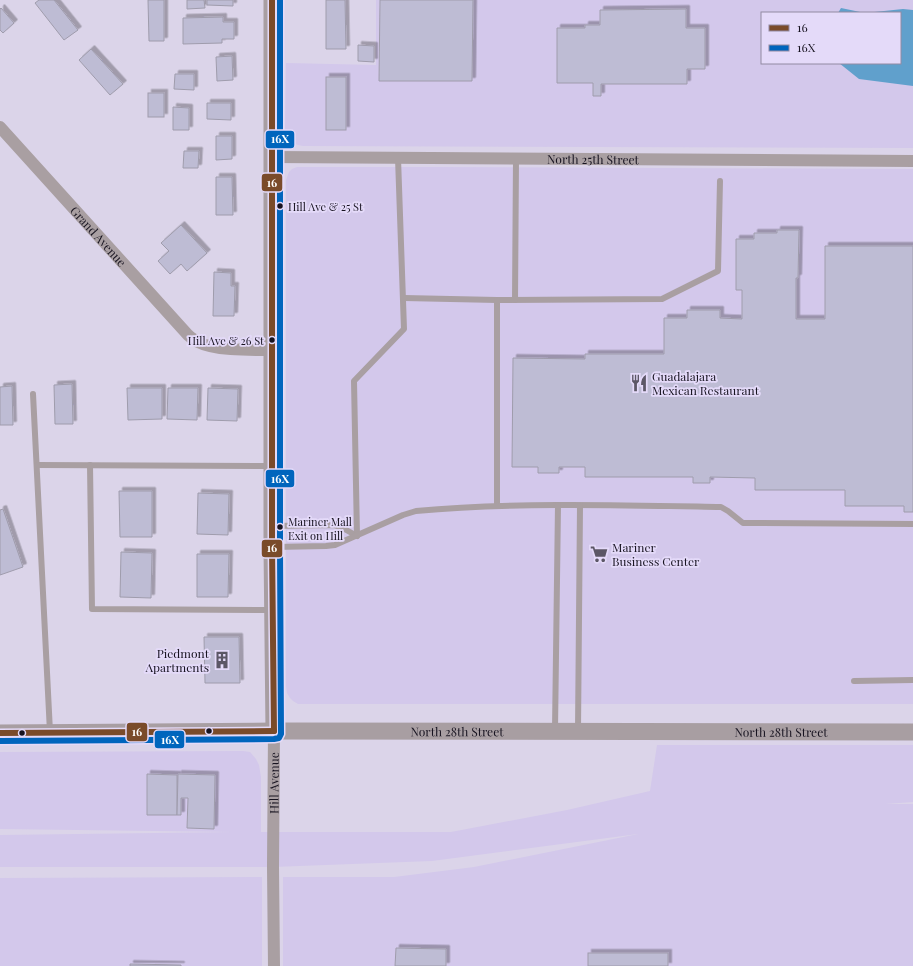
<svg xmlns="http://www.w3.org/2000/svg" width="913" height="966" viewBox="0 0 913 966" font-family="'Playfair Display',serif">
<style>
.built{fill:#d3c8eb;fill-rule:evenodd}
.water{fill:#60a0cc}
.building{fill:#bebcd4;stroke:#9f9cac;filter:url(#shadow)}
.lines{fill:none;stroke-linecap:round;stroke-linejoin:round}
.lane{stroke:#a99fa2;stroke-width:6}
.street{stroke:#a99fa2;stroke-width:12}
.secondary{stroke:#a89ea2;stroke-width:17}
.bus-1-casing{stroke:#e4daf9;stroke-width:9}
.bus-2-casing{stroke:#e4daf9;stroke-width:9}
.bus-1{stroke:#7a4b2a;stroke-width:6}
.bus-2{stroke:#0065bd;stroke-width:6}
.bus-dot{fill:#171320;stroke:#e4daf9;stroke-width:1.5}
.labels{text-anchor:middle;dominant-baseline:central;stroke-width:3.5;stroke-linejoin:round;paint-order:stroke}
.bus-label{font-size:11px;fill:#171320;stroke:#e4daf9;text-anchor:start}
.street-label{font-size:12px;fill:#171320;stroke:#e4daf9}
.poi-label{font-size:12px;fill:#171320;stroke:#e4daf9;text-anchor:start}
.line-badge{stroke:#e4daf9;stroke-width:1.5}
.badge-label{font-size:11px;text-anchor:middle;font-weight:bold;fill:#fff}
</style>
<defs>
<filter id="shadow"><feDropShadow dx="3.5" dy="-3.5" stdDeviation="0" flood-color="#0004"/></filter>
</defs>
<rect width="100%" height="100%" fill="#dbd4e9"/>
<!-- built -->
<g class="built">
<path d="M376 0H913V148L303 146 298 145 290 142 286 137 285 130 286 63 376 65ZM762 13H900V63H762Z"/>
<polygon points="297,167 430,167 913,169 913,704 298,704 293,701 290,698 287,693 286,686 286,180 289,172 292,169"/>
<polygon points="657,745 913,745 913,802 885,804 913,804 913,966 283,966 283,877 394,877 474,867 638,834 432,861 273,867 0,867 0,835 233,832 0,829 0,752 243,751 250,752 256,759 259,765 261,777 261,832 451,832 567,810 650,791"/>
<polygon points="262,877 262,966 0,966 0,878"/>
</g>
<!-- water -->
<polygon class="water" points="841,8 865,13 903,9 913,10 913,86 859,79 839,63 900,63 900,13 838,13"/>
<!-- building -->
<g class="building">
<polygon points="39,0 54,0 78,30 64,40 35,3"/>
<polygon points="148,0 164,0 164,41 149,41"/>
<polygon points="187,0 204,0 205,8 187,9"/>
<polygon points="207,0 233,0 233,6 207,5"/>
<polygon points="326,0 345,0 346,49 326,49"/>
<polygon points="380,0 473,0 472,81 379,81"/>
<polygon points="1,8 14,23 3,33 0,30 0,9"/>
<polygon points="686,9 686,28 705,28 705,69 687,69 687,84 601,84 601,96 593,96 593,83 557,83 557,28 585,28 585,25 600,25 600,10"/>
<polygon points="223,17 223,22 234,22 234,39 222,39 222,43 183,44 183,18"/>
<polygon points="358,45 374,46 374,62 358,61"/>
<polygon points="91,49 123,84 110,95 79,60"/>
<polygon points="232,56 233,80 217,81 216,57"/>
<polygon points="175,74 194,74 194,90 174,89"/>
<rect x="326" y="77" width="20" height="53"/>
<rect x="148" y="93" width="16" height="24"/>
<polygon points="207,103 231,103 231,120 207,119"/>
<polygon points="173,107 189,108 189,130 173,130"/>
<polygon points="216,136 232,136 232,159 216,160"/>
<polygon points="184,151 199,151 198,168 183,168"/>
<polygon points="216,177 232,177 233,215 216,215"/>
<polygon points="181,225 207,253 187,271 181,264 170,274 158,261 169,251 161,243"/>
<polygon points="777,230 799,230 798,278 796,278 796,319 825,319 825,246 913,246 913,512 904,512 904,506 845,506 845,490 755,490 755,478 710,477 710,483 693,483 693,477 585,477 585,467 559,467 559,473 538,473 538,467 512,467 513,358 585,359 585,354 664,354 664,318 687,318 687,310 720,310 720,318 742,319 742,290 736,290 736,239 754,239 754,233 777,233"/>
<polygon points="214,272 231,273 231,286 235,286 234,316 213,316"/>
<polygon points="72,384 73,424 55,424 54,385"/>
<polygon points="12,386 13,425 0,425 0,387"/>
<polygon points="127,388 162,388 162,419 128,420"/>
<polygon points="168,388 198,388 197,420 167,419"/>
<polygon points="208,388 238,389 237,421 207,420"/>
<polygon points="119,491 152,491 152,537 120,537"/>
<polygon points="198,493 229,494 228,535 197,534"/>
<polygon points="3,509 23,567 0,575 0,510"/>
<polygon points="121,552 152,553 151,598 120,597"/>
<polygon points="197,554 229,554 228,597 197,597"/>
<polygon points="204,637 239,637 240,683 205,683"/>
<polygon points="147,774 177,775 177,815 147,815"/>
<polygon points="178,774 215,775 214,829 187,828 188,798 181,798 181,815 177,815"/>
<polygon points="396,948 446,949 446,966 395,966"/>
<rect x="588" y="953" width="80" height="13"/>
<polygon points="130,964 181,965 181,966 130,966"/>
</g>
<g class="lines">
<!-- lane -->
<g class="lane">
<polyline points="404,298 497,300 662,299 718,271 720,181"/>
<polyline points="497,300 497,506"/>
<polyline points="515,300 516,159"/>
<polyline points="33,394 50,732"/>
<polyline points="37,465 271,466"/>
<polyline points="90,465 92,609 272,610"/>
<polyline points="273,526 334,525 341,527 357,536"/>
<polyline points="357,536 354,381 404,329 398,158"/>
<path d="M274 547 326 546 335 545 403 515 416 511C517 502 619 505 721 507L728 511 743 523 913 524"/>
<polyline points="854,681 913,680"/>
<polyline points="555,730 558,505"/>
<polyline points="578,730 580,506"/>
</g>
<!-- street -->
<g class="street">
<path id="s1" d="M0 127 188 335C191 338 195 340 198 342 215 351 253 350 272 350"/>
<path id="s2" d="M272 157 913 161"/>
<path id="s3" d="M274 966 273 867 274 731"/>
</g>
<!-- secondary -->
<g class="secondary">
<polyline points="272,0 272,547 274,731"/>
<path id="s4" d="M0 733 274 731 913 732"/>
</g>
<!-- bus-1 casing -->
<g class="bus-1-casing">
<g id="bus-1">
<polyline points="272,0 272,547 274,731"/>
<polyline points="0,733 274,731"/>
</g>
</g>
<!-- bus-2 casing -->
<g class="bus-2-casing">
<polyline id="bus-2" points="0,741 274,739 279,738 281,734 280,547 280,0"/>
</g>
<!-- bus-1 -->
<use href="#bus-1" class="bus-1"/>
<!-- bus-2 -->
<use href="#bus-2" class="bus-2"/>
</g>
<!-- icons -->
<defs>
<g id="restaurant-bare" transform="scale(1.38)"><path d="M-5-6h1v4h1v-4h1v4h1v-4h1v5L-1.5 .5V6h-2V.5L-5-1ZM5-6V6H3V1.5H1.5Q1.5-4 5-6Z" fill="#5c5766" stroke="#e4daf9" stroke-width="2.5" paint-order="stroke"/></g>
<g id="supermarket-bare" transform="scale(1.38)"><path d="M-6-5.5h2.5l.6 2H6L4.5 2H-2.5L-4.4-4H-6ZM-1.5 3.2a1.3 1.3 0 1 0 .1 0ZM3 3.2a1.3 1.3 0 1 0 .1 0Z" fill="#5c5766" stroke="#e4daf9" stroke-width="2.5" paint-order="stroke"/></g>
<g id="building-bare" transform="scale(1.38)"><path d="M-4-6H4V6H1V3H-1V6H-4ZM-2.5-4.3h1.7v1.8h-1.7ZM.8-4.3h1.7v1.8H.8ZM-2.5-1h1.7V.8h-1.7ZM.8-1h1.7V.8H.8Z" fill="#5c5766" stroke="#e4daf9" stroke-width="2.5" paint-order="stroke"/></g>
</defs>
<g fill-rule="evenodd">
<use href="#restaurant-bare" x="639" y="383"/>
<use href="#supermarket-bare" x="599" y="554"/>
<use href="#building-bare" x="222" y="660"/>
</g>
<!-- markers -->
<g class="bus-dot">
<circle cx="280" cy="206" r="3.5"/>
<circle cx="272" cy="340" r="3.5"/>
<circle cx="280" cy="527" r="3.5"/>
<circle cx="209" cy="731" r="3.5"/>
<circle cx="22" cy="733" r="3.5"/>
</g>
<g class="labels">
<!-- bus labels -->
<g class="bus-label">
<text x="288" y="206">Hill Ave &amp; 25 St</text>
<text x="264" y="340" text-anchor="end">Hill Ave &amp; 26 St</text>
<text x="288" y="521">Mariner Mall<tspan x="288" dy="14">Exit on Hill</tspan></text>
</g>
<!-- street labels -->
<g class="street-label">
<text stroke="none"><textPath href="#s2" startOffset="321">North 25th Street</textPath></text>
<text stroke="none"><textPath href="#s1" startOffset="147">Grand Avenue</textPath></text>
<text stroke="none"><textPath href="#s4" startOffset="457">North 28th Street</textPath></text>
<text stroke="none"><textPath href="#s4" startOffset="781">North 28th Street</textPath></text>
<text stroke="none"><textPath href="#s3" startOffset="183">Hill Avenue</textPath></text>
</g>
<!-- poi labels -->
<g class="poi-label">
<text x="652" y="376">Guadalajara<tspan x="652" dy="14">Mexican Restaurant</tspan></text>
<text x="612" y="547">Mariner<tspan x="612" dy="14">Business Center</tspan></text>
<text x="209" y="653" text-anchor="end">Piedmont<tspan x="209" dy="14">Apartments</tspan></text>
</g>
</g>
<g class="line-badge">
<rect x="265" y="130" width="30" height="19" rx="4" fill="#0065bd"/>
<rect x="261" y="173" width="22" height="19" rx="4" fill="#7a4b2a"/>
<rect x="265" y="469" width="30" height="19" rx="4" fill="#0065bd"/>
<rect x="261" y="539" width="22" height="19" rx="4" fill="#7a4b2a"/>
<rect x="126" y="722" width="22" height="20" rx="4" fill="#7a4b2a"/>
<rect x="154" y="730" width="31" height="19" rx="4" fill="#0065bd"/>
</g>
<g class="badge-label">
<text x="280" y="143">16X</text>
<text x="272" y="187">16</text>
<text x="280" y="483">16X</text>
<text x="272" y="552">16</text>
<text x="137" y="736">16</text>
<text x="170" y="744">16X</text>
</g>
<!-- legend -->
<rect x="761" y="12" width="140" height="52" fill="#e4daf9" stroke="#928aa2"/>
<rect x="769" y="25" width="20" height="6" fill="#7a4b2a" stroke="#928aa2"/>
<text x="797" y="32" font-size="12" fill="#171320">16</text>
<rect x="769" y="45" width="20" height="6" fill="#0065bd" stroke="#928aa2"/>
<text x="797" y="52" font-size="12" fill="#171320">16X</text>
</svg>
